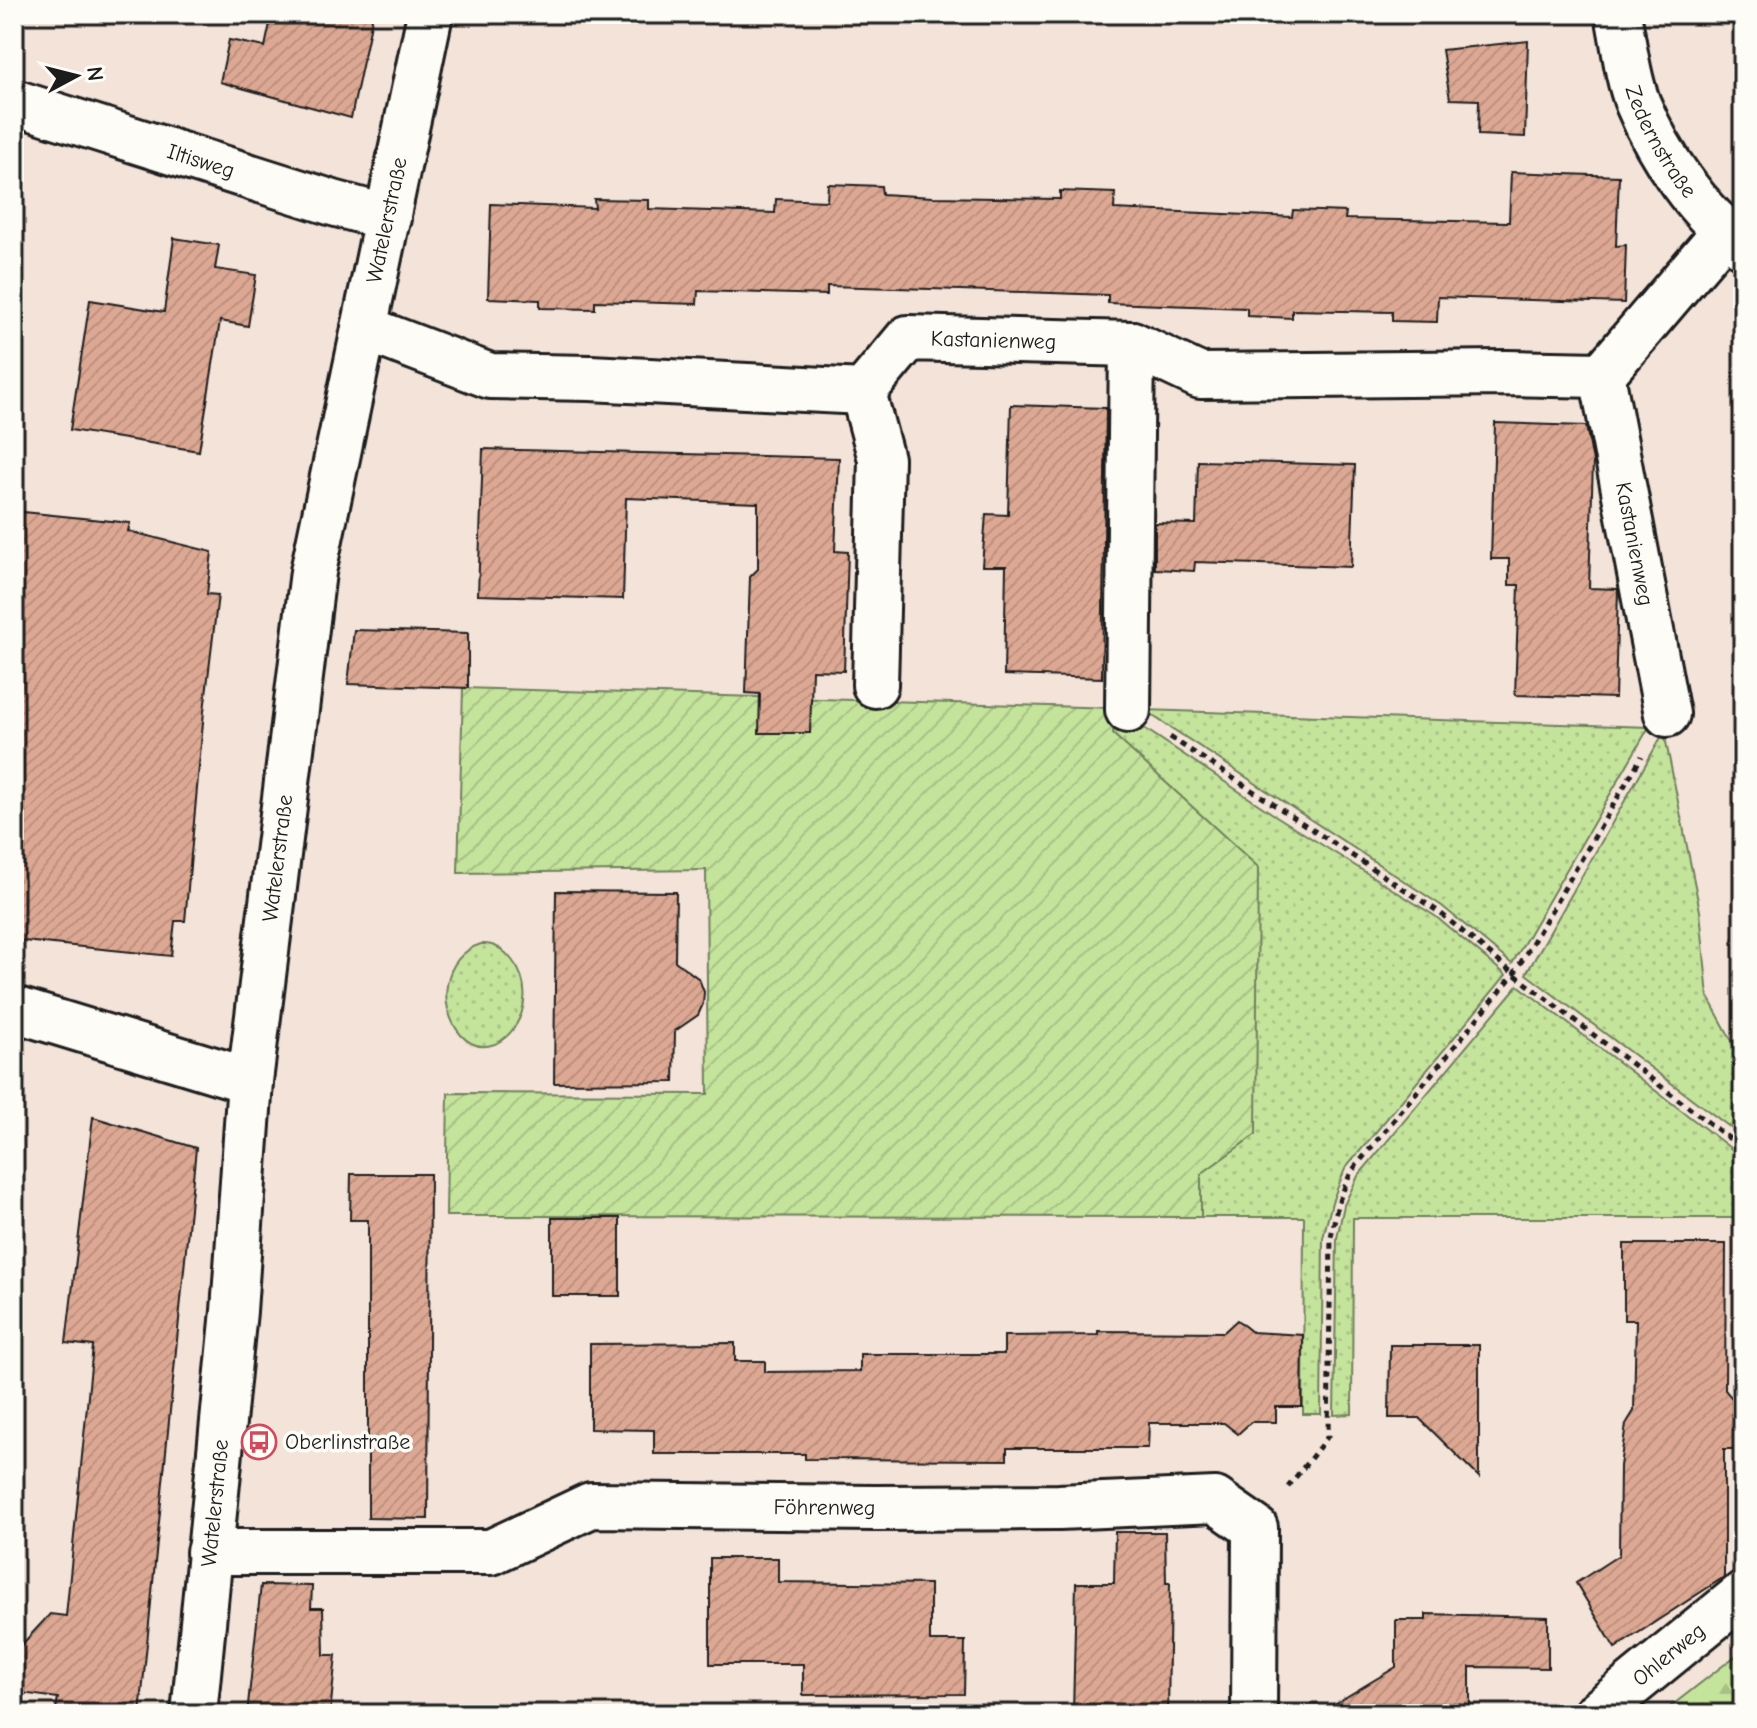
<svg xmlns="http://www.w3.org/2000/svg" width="1757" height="1728" viewBox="0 0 1757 1728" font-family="'Comic Neue',sans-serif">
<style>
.grass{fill:url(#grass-dots);stroke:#70805c;stroke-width:2}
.forest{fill:url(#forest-firs);stroke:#70805c;stroke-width:2}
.garden{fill:url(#garden-furrows);stroke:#70805c;stroke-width:2}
.building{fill:url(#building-hatch);stroke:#1c1c1c;stroke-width:2}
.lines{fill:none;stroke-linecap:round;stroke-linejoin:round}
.street-casing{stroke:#1c1c1c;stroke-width:50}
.path{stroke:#1c1c1c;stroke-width:5;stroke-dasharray:6 6;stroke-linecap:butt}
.street{stroke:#fdfcf7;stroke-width:44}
.labels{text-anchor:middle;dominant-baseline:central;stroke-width:7;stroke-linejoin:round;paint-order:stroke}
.street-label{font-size:22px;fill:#1c1c1c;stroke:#fdfcf7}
.poi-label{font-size:22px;fill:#1c1c1c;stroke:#fdfcf7;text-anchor:start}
</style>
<defs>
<pattern id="grass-dots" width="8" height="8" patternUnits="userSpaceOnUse" patternTransform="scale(2)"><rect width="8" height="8" fill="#c4e39b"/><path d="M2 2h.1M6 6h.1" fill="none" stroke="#a8c285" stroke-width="1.8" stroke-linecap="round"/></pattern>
<pattern id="forest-firs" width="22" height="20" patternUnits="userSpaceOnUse" patternTransform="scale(2)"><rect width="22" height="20" fill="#c4e39b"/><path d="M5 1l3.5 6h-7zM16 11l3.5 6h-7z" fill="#a8c285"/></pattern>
<pattern id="garden-furrows" width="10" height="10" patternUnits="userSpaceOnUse" patternTransform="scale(2)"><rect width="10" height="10" fill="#c4e39b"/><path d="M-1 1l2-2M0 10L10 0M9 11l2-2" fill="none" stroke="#a8c285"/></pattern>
<pattern id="building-hatch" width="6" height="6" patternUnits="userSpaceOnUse" patternTransform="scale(2)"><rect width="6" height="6" fill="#dda893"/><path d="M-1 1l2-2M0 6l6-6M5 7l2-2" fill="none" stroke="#bd907e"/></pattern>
</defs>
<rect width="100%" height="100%" fill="#f3e3d9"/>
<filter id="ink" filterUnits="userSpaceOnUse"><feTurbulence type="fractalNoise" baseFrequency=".0125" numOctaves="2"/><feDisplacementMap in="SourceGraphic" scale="16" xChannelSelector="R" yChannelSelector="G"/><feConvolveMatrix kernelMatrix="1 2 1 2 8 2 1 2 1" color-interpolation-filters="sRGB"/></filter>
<g filter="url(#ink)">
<!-- grass -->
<g class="grass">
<polygon points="1114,708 1273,814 1435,916 1506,975 1345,1169 1332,1202 1323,1238 1321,1414 1303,1414 1304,1217 1201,1217 1201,1174 1113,734"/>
<polygon points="1144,710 1649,727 1512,964 1442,906"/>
<polygon points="1664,732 1700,911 1708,997 1743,1061 1743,1137 1526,974"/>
<path d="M481 944C495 943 504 950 512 960 549 1006 495 1073 461 1035 436 1006 443 956 481 944Z"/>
<polygon points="1518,985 1738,1154 1743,1174 1743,1218 1353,1218 1352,1414 1334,1415 1337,1238 1344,1205 1358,1176"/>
</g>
<!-- forest -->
<polygon class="forest" points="1743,1650 1743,1714 1661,1714"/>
<!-- garden -->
<polygon class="garden" points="463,688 1114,708 1113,734 1258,867 1256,1134 1201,1174 1201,1217 446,1216 448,1093 708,1094 706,870 458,873"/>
<!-- building -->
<g class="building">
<polygon points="272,14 373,14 351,118 220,82 229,40 265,47"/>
<polygon points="1528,41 1525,137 1478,135 1479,100 1450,99 1442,50"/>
<polygon points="1511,172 1619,176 1616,246 1626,245 1624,303 1438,297 1437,322 1392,321 1392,312 1292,310 1292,318 1247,316 1247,308 1108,303 1108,295 930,289 827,286 827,295 698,291 697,304 595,301 595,309 540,308 540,300 488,298 491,204 595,208 594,199 649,200 649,209 775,213 776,199 827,201 828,184 881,186 882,194 933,197 1060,199 1060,191 1115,193 1114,209 1292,217 1293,210 1346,212 1345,219 1509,222"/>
<polygon points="174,238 219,245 215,269 256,275 248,326 220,321 199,451 70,430 90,300 164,312"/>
<polygon points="1011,405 1106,408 1102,678 1004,675 1006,566 982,566 986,514 1008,515"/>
<polygon points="1495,423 1586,426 1593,461 1589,588 1618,589 1615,698 1515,695 1519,585 1509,585 1509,559 1491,559"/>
<polygon points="483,449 839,458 835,551 848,552 844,671 812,670 810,733 759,733 760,694 746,693 750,577 758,569 758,503 626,498 623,599 478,595"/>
<polygon points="1198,461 1355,465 1351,567 1195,562 1194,571 1155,569 1155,523 1196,524"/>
<polygon points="14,511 130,523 128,531 212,552 207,594 218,595 204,711 185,921 175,921 171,956 14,940"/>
<polygon points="354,630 468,633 468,688 348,684"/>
<polygon points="556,891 676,892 675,961 699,979 704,992 703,1004 698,1015 675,1031 674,1082 554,1083"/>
<polygon points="93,1117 196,1148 140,1714 55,1714 58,1698 14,1692 14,1653 50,1614 66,1616 93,1346 66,1343"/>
<polygon points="351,1174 430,1174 428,1519 368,1518 368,1220 350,1220"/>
<rect x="552" y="1218" width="68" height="78"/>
<polygon points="1624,1244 1726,1244 1725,1390 1737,1404 1737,1449 1724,1449 1724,1577 1615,1648 1576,1583 1619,1555 1620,1466 1626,1424 1634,1411 1636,1320 1624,1320"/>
<polygon points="1237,1320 1252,1332 1303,1335 1302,1407 1276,1407 1276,1422 1251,1422 1238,1434 1224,1423 1149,1423 1148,1448 1007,1448 1007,1460 805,1459 805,1454 654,1454 654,1430 590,1429 590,1344 735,1343 735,1361 765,1361 765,1372 860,1371 860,1354 1004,1354 1004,1336 1098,1335 1098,1331 1224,1332"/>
<polygon points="1390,1345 1479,1345 1479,1477 1419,1418 1389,1418"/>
<polygon points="1115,1532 1165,1532 1166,1583 1170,1583 1168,1714 1073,1714 1076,1583 1114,1583"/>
<polygon points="710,1558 778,1558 778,1582 930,1584 930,1641 965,1641 964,1694 803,1695 803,1664 710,1664"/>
<polygon points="261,1585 312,1586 311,1608 323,1608 324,1655 336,1655 330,1714 247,1714"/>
<polygon points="1426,1614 1548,1617 1548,1668 1470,1667 1470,1714 1318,1714 1396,1667 1396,1620 1426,1620"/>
</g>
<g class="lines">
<!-- street casing -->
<g class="street-casing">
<g id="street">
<path id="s1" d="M1618 14C1624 43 1627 77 1638 104 1660 157 1697 211 1743 246"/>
<path id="s2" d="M14 102 333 203 388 218"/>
<path id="s3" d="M364 328 490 376 590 378 863 392 908 338 1132 344 1200 376 1506 373 1602 375 1724 232"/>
<path id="s4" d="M1602 375 1667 714"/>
<polyline points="863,392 881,459 875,685"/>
<polyline points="1128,710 1132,344"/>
<polyline points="14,1009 250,1081"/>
<path id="s5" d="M209 1552H491L591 1505 875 1508 1059 1507 1215 1500 1255 1528 1254 1714"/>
<path id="s6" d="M194 1714 234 1311 250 1081 313 572 430 14"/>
<path id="s7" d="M1596 1714 1743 1594"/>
</g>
</g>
<!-- path -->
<g class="path">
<polyline points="1170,737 1439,912 1514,974 1743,1149"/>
<polyline points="1288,1487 1328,1436 1331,1237 1338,1203 1351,1172 1514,974 1642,756"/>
</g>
<!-- street -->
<use href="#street" class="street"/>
</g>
</g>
<!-- icons -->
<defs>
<g id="bus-ring" transform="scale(1.8)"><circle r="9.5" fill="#fdfcf7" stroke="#d1495b" stroke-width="1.5"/><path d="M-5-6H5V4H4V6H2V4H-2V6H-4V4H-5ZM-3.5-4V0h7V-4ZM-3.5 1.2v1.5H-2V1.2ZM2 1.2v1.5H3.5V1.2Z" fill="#d1495b"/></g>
</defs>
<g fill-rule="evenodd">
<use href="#bus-ring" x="259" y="1442"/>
</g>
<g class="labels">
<!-- street labels -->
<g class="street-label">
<text stroke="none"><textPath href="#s1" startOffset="136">Zedernstraße</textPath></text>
<text stroke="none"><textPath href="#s2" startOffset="196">Iltisweg</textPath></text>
<text stroke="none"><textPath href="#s6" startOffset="1508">Watelerstraße</textPath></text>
<text stroke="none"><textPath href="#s3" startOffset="664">Kastanienweg</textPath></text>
<text stroke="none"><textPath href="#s4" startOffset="172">Kastanienweg</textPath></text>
<text stroke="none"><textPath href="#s6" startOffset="860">Watelerstraße</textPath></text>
<text stroke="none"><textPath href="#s6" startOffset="212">Watelerstraße</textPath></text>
<text stroke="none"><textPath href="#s5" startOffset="626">Föhrenweg</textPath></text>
<text stroke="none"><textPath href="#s7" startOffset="94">Ohlerweg</textPath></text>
</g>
<!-- poi labels -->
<g class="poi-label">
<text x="285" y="1442">Oberlinstraße</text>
</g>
</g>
<!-- margin -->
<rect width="1757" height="1728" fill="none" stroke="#fdfcf7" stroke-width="48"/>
<rect x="24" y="24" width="1709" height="1680" fill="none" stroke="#1c1c1c" stroke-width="3" filter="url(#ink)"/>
<!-- north arrow -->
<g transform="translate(76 76) rotate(83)" stroke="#fdfcf7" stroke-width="6" paint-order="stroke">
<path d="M0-6L14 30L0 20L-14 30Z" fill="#1c1c1c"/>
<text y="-12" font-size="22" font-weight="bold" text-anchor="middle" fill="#1c1c1c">N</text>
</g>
</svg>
